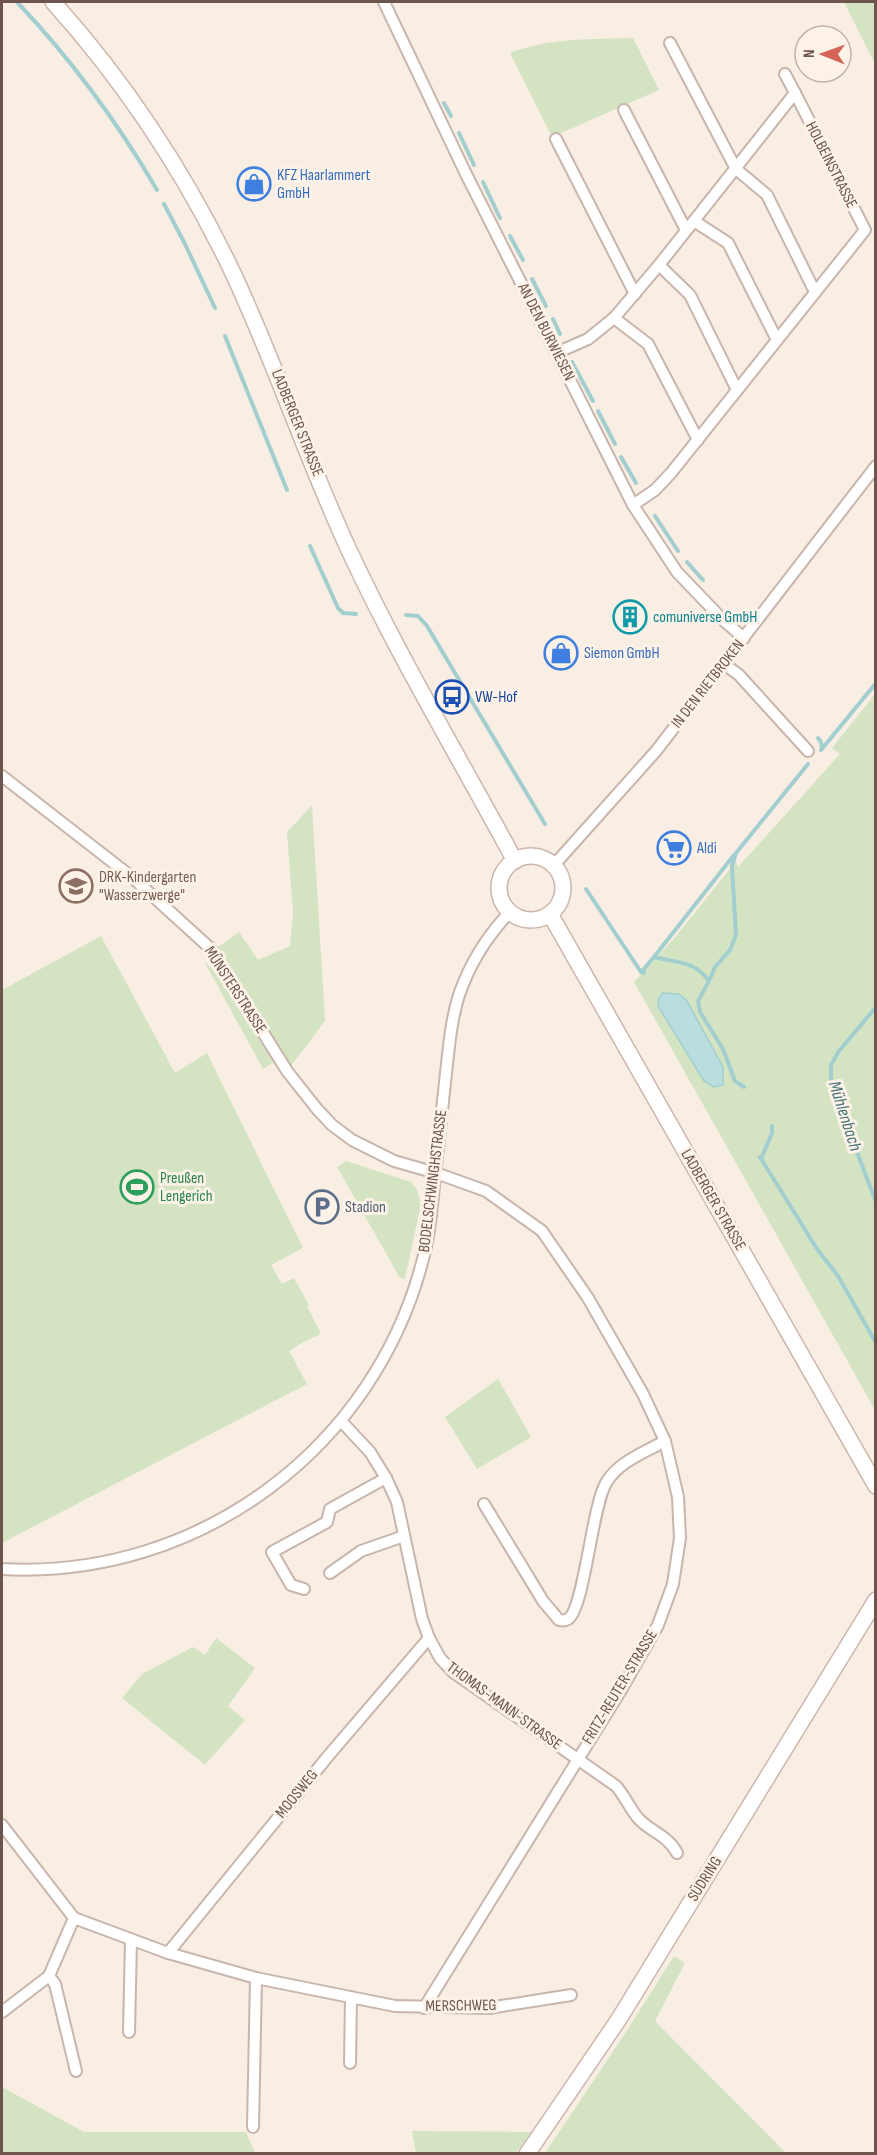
<svg xmlns="http://www.w3.org/2000/svg" width="877" height="2155" viewBox="0 0 877 2155" font-family="'Sofia Sans Condensed',sans-serif">
<style>
.green{fill:#d4e4c3}
.water{fill:#badedf;stroke:#a2ced0;stroke-width:1.5}
.lines{fill:none;stroke-linecap:round;stroke-linejoin:round}
.stream{stroke:#a2ced0;stroke-width:4}
.street-casing{stroke:#c8b5ab;stroke-width:14}
.secondary-casing{stroke:#cdb6ac;stroke-width:18}
.street{stroke:#fff;stroke-width:10}
.secondary{stroke:#fff;stroke-width:15}
.labels{text-anchor:middle;dominant-baseline:central;stroke-width:6;stroke-linejoin:round;paint-order:stroke}
.street-label{font-size:16px;fill:#6d544c;stroke:#fcf2e8}
.shop-label{font-size:16px;fill:#366cbe;stroke:#fcf2e8;text-anchor:start}
.culture-label{font-size:16px;fill:#0d838f;stroke:#fcf2e8;text-anchor:start}
.transit-label{font-size:16px;fill:#164399;stroke:#fcf2e8;text-anchor:start}
.education-label{font-size:16px;fill:#785e54;stroke:#fcf2e8;text-anchor:start}
.leisure-label{font-size:16px;fill:#27864d;stroke:#fcf2e8;text-anchor:start}
.service-label{font-size:16px;fill:#4e5e75;stroke:#fcf2e8;text-anchor:start}
.water-label{font-size:18px;font-style:italic;fill:#467577;stroke:#fcf2e8}
</style>
<rect width="100%" height="100%" fill="#f9eee3"/>
<!-- green -->
<g class="green">
<polygon points="844,2 875,2 875,64"/>
<path d="M633 38 659 90 552 137 510 53C549 38 591 39 633 38Z"/>
<polygon points="875,694 875,1410 634,982 677,935 736,861 738,867 840,754 832,748"/>
<polygon points="312,805 325,1021 291,1066 218,947 239,932 258,960 290,946 293,912 287,832"/>
<polygon points="101,936 175,1073 207,1053 303,1248 271,1265 282,1284 294,1278 309,1305 307,1306 321,1334 305,1341 289,1351 307,1384 2,1543 2,990"/>
<polygon points="204,961 215,972 274,1062 263,1069"/>
<path d="M346 1161 411 1182C419 1191 420 1196 420 1208L405 1279 400 1278 337 1167Z"/>
<polygon points="498,1379 531,1437 477,1469 445,1417"/>
<polygon points="216,1638 255,1668 228,1706 245,1720 205,1765 122,1698 142,1674 193,1647 205,1655"/>
<polygon points="674,1956 685,1963 655,2021 786,2153 545,2153 624,2035"/>
<polygon points="2,2087 84,2132 246,2132 255,2153 2,2153"/>
<polygon points="412,2131 532,2132 516,2153 416,2154"/>
</g>
<!-- water -->
<polygon class="water" points="663,993 679,994 687,1001 723,1067 723,1085 714,1087 704,1081 658,1006 659,998"/>
<g class="lines">
<!-- stream -->
<g class="stream">
<path d="M17 2C71 59 118 123 157 190"/>
<polyline points="444,103 451,116"/>
<polyline points="459,133 474,165"/>
<polyline points="483,182 500,218"/>
<polyline points="164,204 185,244 215,308"/>
<polyline points="510,236 523,260"/>
<polyline points="532,279 546,306"/>
<polyline points="553,319 560,334"/>
<polyline points="225,336 287,490"/>
<polyline points="572,362 593,401"/>
<polyline points="598,411 615,444"/>
<polyline points="621,457 636,483"/>
<polyline points="655,516 678,551"/>
<polyline points="310,546 338,608 343,613 356,614"/>
<polyline points="687,562 703,580"/>
<polyline points="406,615 418,616 427,626 545,824"/>
<polyline points="818,738 821,742 822,748"/>
<polyline points="821,750 876,683"/>
<polyline points="586,889 641,972 643,970 644,973"/>
<polyline points="654,957 734,855"/>
<path d="M643 970 654 957C676 963 694 960 709 981L698 1001 700 1012 723 1049 735 1081 744 1087"/>
<polyline points="709,981 715,967 730,950 736,935 732,866 736,853 808,764"/>
<polyline points="876,1007 839,1051 831,1065 831,1084 876,1202"/>
<polyline points="760,1157 817,1249 838,1276 876,1343"/>
<polyline points="761,1159 772,1133 772,1126"/>
</g>
<!-- street casing -->
<g class="street-casing">
<g id="street">
<polyline points="384,2 466,174 633,505 677,572 723,620 744,638"/>
<polyline points="670,43 736,169 767,195 815,292"/>
<polyline points="785,74 795,93"/>
<polyline points="624,110 686,230"/>
<polyline points="556,139 635,294"/>
<polyline points="694,221 728,243 777,340"/>
<polyline points="659,265 690,295 737,390"/>
<polyline points="614,318 648,344 698,440"/>
<polyline points="556,353 588,339 614,318 659,265 795,93 865,230 671,473 655,490 633,505"/>
<polyline points="724,664 739,675 808,751"/>
<polyline points="2,776 133,878 211,949 287,1071 317,1109 332,1125 352,1140 394,1161 436,1173 486,1191 542,1231 588,1298 643,1394 665,1441 678,1497 680,1538 673,1584 658,1625 621,1690 424,2008"/>
<polyline points="554,865 656,751 876,466"/>
<path d="M341 1421 370 1452 386 1478 397 1502 422 1619 429 1638 440 1658 453 1672 616 1786C625 1796 630 1809 638 1818 650 1832 668 1835 677 1853"/>
<path d="M484 1504 543 1601 559 1620C563 1621 565 1621 568 1619 584 1610 592 1506 606 1483 618 1462 645 1452 665 1441"/>
<path d="M2 1569C199 1580 377 1447 424 1255 430 1232 432 1208 434 1185 438 1148 442 1110 446 1073 449 1047 451 1020 459 995 470 963 487 936 510 912"/>
<polyline points="330,1573 361,1551 404,1536"/>
<polyline points="304,1589 291,1585 272,1552 327,1522 330,1509 386,1478"/>
<polyline points="2,1825 74,1918 168,1953 256,1978 395,2006 489,2008 571,1995"/>
<polyline points="168,1953 329,1755 429,1638"/>
<polyline points="49,1976 55,1984 76,2071"/>
<polyline points="2,2012 49,1976 74,1918"/>
<polyline points="129,2032 131,1940"/>
<polyline points="350,2063 351,1997"/>
<polyline points="253,2127 256,1978"/>
</g>
</g>
<!-- secondary casing -->
<g class="secondary-casing">
<g id="secondary">
<path d="M53 2C125 82 185 173 232 271 275 362 306 457 348 548 398 656 459 757 515 861"/>
<circle cx="531" cy="888" r="32"/>
<polyline points="550,914 876,1486"/>
<polyline points="527,2154 619,2019 876,1600"/>
</g>
</g>
<!-- street -->
<use href="#street" class="street"/>
<!-- secondary -->
<use href="#secondary" class="secondary"/>
</g>
<!-- icons -->
<defs>
<g id="shop-ring" transform="scale(1.725)"><circle r="9.5" fill="#fcf2e8" stroke="#3f7fe0" stroke-width="1.5"/><path d="M-5-2.5h2.3a2.7 3.5 0 0 1 5.4 0H5L5.5 6h-11ZM-1.5-2.5h3a1.5 2.3 0 0 0-3 0Z" fill="#3f7fe0"/></g>
<g id="building-ring" transform="scale(1.725)"><circle r="9.5" fill="#fcf2e8" stroke="#0f9aa8" stroke-width="1.5"/><path d="M-4-6H4V6H1V3H-1V6H-4ZM-2.5-4.3h1.7v1.8h-1.7ZM.8-4.3h1.7v1.8H.8ZM-2.5-1h1.7V.8h-1.7ZM.8-1h1.7V.8H.8Z" fill="#0f9aa8"/></g>
<g id="bus-ring" transform="scale(1.725)"><circle r="9.5" fill="#fcf2e8" stroke="#1a4fb4" stroke-width="1.5"/><path d="M-5-6H5V4H4V6H2V4H-2V6H-4V4H-5ZM-3.5-4V0h7V-4ZM-3.5 1.2v1.5H-2V1.2ZM2 1.2v1.5H3.5V1.2Z" fill="#1a4fb4"/></g>
<g id="supermarket-ring" transform="scale(1.725)"><circle r="9.5" fill="#fcf2e8" stroke="#3f7fe0" stroke-width="1.5"/><path d="M-6-5.5h2.5l.6 2H6L4.5 2H-2.5L-4.4-4H-6ZM-1.5 3.2a1.3 1.3 0 1 0 .1 0ZM3 3.2a1.3 1.3 0 1 0 .1 0Z" fill="#3f7fe0"/></g>
<g id="school-ring" transform="scale(1.725)"><circle r="9.5" fill="#fcf2e8" stroke="#8d6e63" stroke-width="1.5"/><path d="M0-5L7-2L0 1L-7-2ZM-4 1L0 2.5L4 1V4Q0 6-4 4Z" fill="#8d6e63"/></g>
<g id="stadium-ring" transform="scale(1.725)"><circle r="9.5" fill="#fcf2e8" stroke="#2e9e5b" stroke-width="1.5"/><path d="M0-5a6.5 5 0 1 0 0 10a6.5 5 0 1 0 0-10ZM-3.5-1.8h7v3.6h-7Z" fill="#2e9e5b"/></g>
<g id="parking-ring" transform="scale(1.725)"><circle r="9.5" fill="#fcf2e8" stroke="#5c6f8a" stroke-width="1.5"/><path d="M-3.5-5.5H1a3.5 3.5 0 0 1 0 7H-1V5.5H-3.5ZM-1-3.4V-.6H.8a1.4 1.4 0 0 0 0-2.8Z" fill="#5c6f8a"/></g>
</defs>
<g fill-rule="evenodd">
<use href="#shop-ring" x="254" y="184"/>
<use href="#building-ring" x="630" y="617"/>
<use href="#shop-ring" x="561" y="653"/>
<use href="#bus-ring" x="452" y="697"/>
<use href="#supermarket-ring" x="674" y="848"/>
<use href="#school-ring" x="76" y="886"/>
<use href="#stadium-ring" x="137" y="1187"/>
<use href="#parking-ring" x="322" y="1207"/>
</g>
<g class="labels">
<!-- street labels -->
<g class="street-label">
<text transform="translate(831 165) rotate(63)">HOLBEINSTRASSE</text>
<text transform="translate(546 332) rotate(63)">AN DEN BURWIESEN</text>
<text transform="translate(297 423) rotate(68)">LADBERGER STRASSE</text>
<text transform="translate(708 684) rotate(-52)">IN DEN RIETBROKEN</text>
<text transform="translate(235 990) rotate(57)">MÜNSTERSTRASSE</text>
<text transform="translate(433 1181) rotate(-83)">BODELSCHWINGHSTRASSE</text>
<text transform="translate(713 1200) rotate(60)">LADBERGER STRASSE</text>
<text transform="translate(620 1687) rotate(-59)">FRITZ-REUTER-STRASSE</text>
<text transform="translate(504 1706) rotate(36)">THOMAS-MANN-STRASSE</text>
<text transform="translate(297 1794) rotate(-51)">MOOSWEG</text>
<text transform="translate(705 1879) rotate(-58)">SÜDRING</text>
<text transform="translate(461 2006) rotate(-1)">MERSCHWEG</text>
</g>
<!-- shop labels -->
<g class="shop-label">
<text x="277" y="175">KFZ Haarlammert<tspan x="277" dy="18">GmbH</tspan></text>
<text x="584" y="653">Siemon GmbH</text>
<text x="697" y="848">Aldi</text>
</g>
<!-- culture labels -->
<g class="culture-label">
<text x="653" y="617">comuniverse GmbH</text>
</g>
<!-- transit labels -->
<g class="transit-label">
<text x="475" y="697">VW-Hof</text>
</g>
<!-- education labels -->
<g class="education-label">
<text x="99" y="877">DRK-Kindergarten<tspan x="99" dy="18">"Wasserzwerge"</tspan></text>
</g>
<!-- leisure labels -->
<g class="leisure-label">
<text x="160" y="1178">Preußen<tspan x="160" dy="18">Lengerich</tspan></text>
</g>
<!-- service labels -->
<g class="service-label">
<text x="345" y="1207">Stadion</text>
</g>
<!-- water labels -->
<g class="water-label">
<text transform="translate(845 1116) rotate(72)">Mühlenbach</text>
</g>
</g>
<!-- border -->
<rect width="877" height="2155" fill="none" stroke="#6d544c" stroke-width="6"/>
<!-- north arrow -->
<g transform="translate(823 54) rotate(271)"><circle r="28" fill="#fcf2e8" stroke="#c3b3aa" stroke-width="1.5"/>
<path d="M0-4.5L10 22L0 15L-10 22Z" fill="#d46457"/>
<text y="-9" font-size="16" font-weight="bold" text-anchor="middle" fill="#6d544c">N</text>
</g>
</svg>
